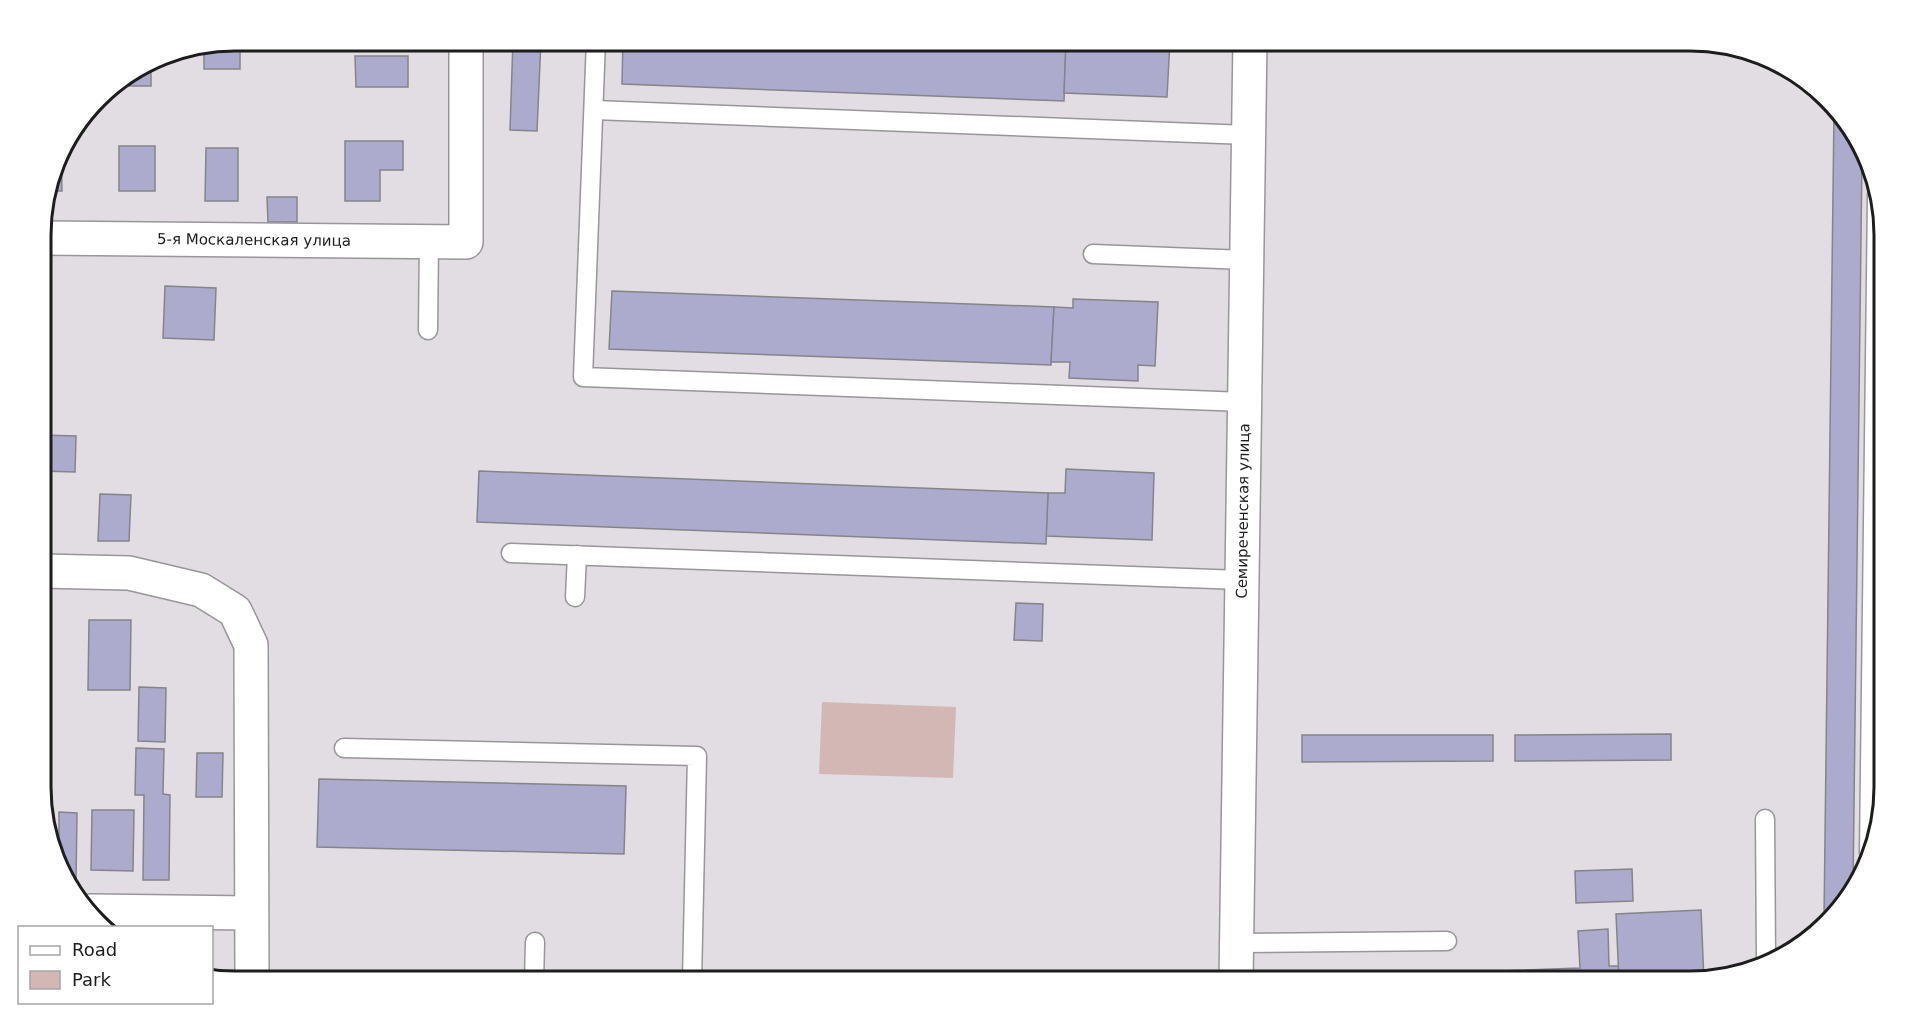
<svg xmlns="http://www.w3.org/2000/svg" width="1925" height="1022" viewBox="0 0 1925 1022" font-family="'DejaVu Sans',sans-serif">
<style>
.green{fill:#d3b7b4}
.building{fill:#acabce;stroke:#848489;stroke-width:1.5}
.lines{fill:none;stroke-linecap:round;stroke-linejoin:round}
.service-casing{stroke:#99969a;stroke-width:21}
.minor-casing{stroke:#99969a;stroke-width:36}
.secondary-casing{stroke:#99969a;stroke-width:36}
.service{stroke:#fff;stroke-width:18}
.minor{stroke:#fff;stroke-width:33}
.secondary{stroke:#fff;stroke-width:33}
.labels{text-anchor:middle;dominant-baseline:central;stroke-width:4.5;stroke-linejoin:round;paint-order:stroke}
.street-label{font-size:15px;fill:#1e1d1e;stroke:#fff}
.rim{fill:none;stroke:#1e1d1e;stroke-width:3}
</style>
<rect width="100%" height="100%" fill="#e1dde2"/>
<!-- green -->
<polygon class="green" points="822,702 956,707 953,778 819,774"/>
<!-- building -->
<g class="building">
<polygon points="240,40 240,69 204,69 204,47"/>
<rect x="306" y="40" width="80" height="3"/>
<polygon points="513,40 541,40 537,131 510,130"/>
<polygon points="623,40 1066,42 1064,101 622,84"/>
<polygon points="1085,40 1170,40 1167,97 1064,93 1066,42 1085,43"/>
<polygon points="355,56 408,56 408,87 356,87"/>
<polygon points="151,61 151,86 112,86"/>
<polygon points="1834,112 1852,127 1862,156 1853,886 1824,919"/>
<polygon points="345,141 403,141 403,170 380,170 380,201 345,201"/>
<rect x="119" y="146" width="36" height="45"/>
<polygon points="61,148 62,191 49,191 61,149"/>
<polygon points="206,148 238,148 238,201 205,201"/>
<polygon points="267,197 297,197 297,222 268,222"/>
<polygon points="165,286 216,288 214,340 163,338"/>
<polygon points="612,291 1054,307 1051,365 609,349"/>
<polygon points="1073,299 1158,302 1155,366 1138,365 1138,381 1069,378 1070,362 1051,362 1054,307 1073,308"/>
<polygon points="41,435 76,436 75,472 41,471"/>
<polygon points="1066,469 1154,473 1152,540 1046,536 1048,493 1065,493"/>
<polygon points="479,471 1048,493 1046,544 477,522"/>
<polygon points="100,494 131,495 129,541 98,541"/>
<polygon points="1016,603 1043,604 1042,641 1014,640"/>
<polygon points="42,615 47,615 45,677 42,677"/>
<polygon points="89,620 131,620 130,690 88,690"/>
<polygon points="139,687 166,688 165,742 138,741"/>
<polygon points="1671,734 1671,760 1515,761 1515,735"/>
<polygon points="1302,735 1493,735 1493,761 1302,762"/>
<polygon points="136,748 164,749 163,794 170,795 169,880 143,880 144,795 135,795"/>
<polygon points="197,753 223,753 222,797 196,797"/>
<polygon points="319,779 626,786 624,854 317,847"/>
<polygon points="92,810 134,810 133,871 91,870"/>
<polygon points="59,812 77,813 76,882 68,882 59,856"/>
<polygon points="1632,869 1633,901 1576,903 1575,871"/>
<polygon points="1701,910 1704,981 1619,981 1616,914"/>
<polygon points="1608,929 1609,966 1618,966 1619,981 1500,981 1500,971 1580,968 1578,931"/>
</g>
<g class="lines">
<!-- service casing -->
<g class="service-casing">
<g id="service">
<polyline points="596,40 583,377 1244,402"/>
<polyline points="594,110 1248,135"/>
<polyline points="1093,254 1246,260"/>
<polyline points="428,330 429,241"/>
<polyline points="511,553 1241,580"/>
<polyline points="575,597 577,555"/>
<polyline points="344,748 697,756 692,981"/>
<polyline points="1765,819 1766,960"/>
<polyline points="1869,853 1877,195"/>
<polyline points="1236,943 1447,941"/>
<polyline points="534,981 535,942"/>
</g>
</g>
<!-- minor casing -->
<g class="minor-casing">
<g id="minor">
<path id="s1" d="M41 238 466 242V40"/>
<polyline points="42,571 129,573 201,590 235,611 251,645 252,981"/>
<polyline points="91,911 250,913"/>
</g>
</g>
<!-- secondary casing -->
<g class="secondary-casing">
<g id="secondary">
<path id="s2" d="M1236 981 1250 40"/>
</g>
</g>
<!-- service -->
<use href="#service" class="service"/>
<!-- minor -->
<use href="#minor" class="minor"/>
<!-- secondary -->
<use href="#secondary" class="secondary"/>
</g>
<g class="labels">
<!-- street labels -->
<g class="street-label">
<text stroke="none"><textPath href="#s1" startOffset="213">5-я Москаленская улица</textPath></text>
<text stroke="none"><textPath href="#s2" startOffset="470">Семиреченская улица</textPath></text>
</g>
</g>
<!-- crop -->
<path d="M0 0H1925V1022H0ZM235 51H1690A184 184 0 0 1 1874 235V787A184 184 0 0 1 1690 971H235A184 184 0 0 1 51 787V235A184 184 0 0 1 235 51Z" fill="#fff" fill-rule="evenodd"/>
<path class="rim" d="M235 51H1690A184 184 0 0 1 1874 235V787A184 184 0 0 1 1690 971H235A184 184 0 0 1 51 787V235A184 184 0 0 1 235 51Z"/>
<!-- legend -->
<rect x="18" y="926" width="195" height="78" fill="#ffffff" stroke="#a5a5a5" stroke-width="1.5"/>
<rect x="30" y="946" width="30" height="9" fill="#ffffff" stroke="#a5a5a5" stroke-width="1.5"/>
<text x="72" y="956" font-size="18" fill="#1e1d1e">Road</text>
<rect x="30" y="971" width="30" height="18" fill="#d3b7b4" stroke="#a5a5a5" stroke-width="1.5"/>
<text x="72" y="986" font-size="18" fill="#1e1d1e">Park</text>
</svg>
